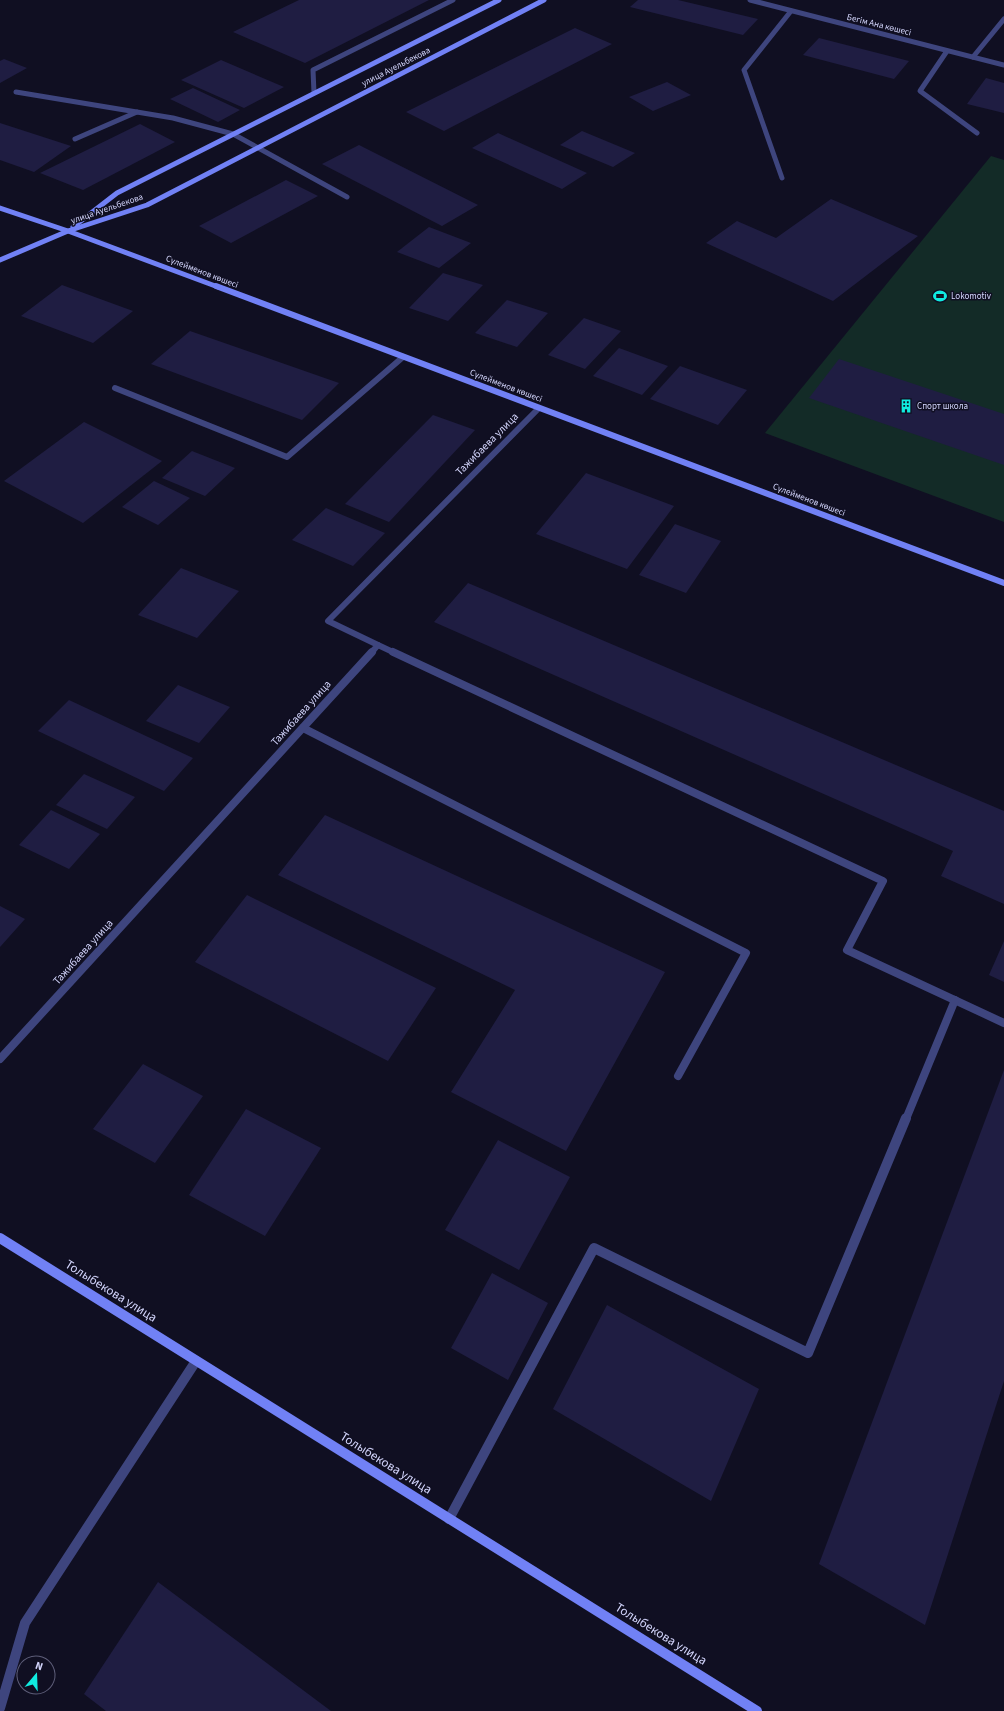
<svg xmlns="http://www.w3.org/2000/svg" width="1004" height="1711" viewBox="0 0 1004 1711" font-family="'Source Sans 3',sans-serif">
<style>
.green{fill:#132b27}
.building{fill:#1f1d42}
.lines{fill:none;stroke-linecap:round;stroke-linejoin:round}
.lane-far3{stroke:#3e457e;stroke-width:5}
.lane-far2{stroke:#3e457e;stroke-width:6}
.lane-far1{stroke:#3e457e;stroke-width:8}
.lane{stroke:#3e457e;stroke-width:10}
.street-far2{stroke:#3e457e;stroke-width:5}
.street-far1{stroke:#3e457e;stroke-width:6}
.street{stroke:#3e457e;stroke-width:8}
.secondary-far2{stroke:#7181f5;stroke-width:5}
.secondary-far1{stroke:#7181f5;stroke-width:6}
.secondary{stroke:#7181f5;stroke-width:10}
.labels{text-anchor:middle;dominant-baseline:central;stroke-width:3;stroke-linejoin:round;paint-order:stroke}
.far-street-label{font-size:9px;fill:#d3d5fc;stroke:#100f22}
.far-poi-label{font-size:9px;fill:#d3d5fc;stroke:#100f22;text-anchor:start}
.street-label{font-size:11px;fill:#d3d5fc;stroke:#100f22}
.near-street-label{font-size:13px;fill:#d3d5fc;stroke:#100f22}
</style>
<rect width="100%" height="100%" fill="#100f22"/>
<!-- green -->
<polygon class="green" points="991,156 1004,160 1004,522 765,433"/>
<!-- building -->
<g class="building">
<polygon points="299,0 429,0 305,63 233,32"/>
<polygon points="638,0 678,0 758,19 743,35 630,7"/>
<polygon points="575,28 612,44 444,131 406,112"/>
<polygon points="819,38 909,61 894,79 803,55"/>
<polygon points="4,59 27,68 0,83 0,61"/>
<polygon points="221,60 284,87 244,108 181,80"/>
<polygon points="986,78 1004,83 1004,113 967,104"/>
<polygon points="667,82 691,95 653,111 629,97"/>
<polygon points="193,88 240,110 218,122 170,99"/>
<polygon points="0,123 71,146 34,172 0,160"/>
<polygon points="140,124 175,142 83,190 40,173"/>
<polygon points="582,131 635,153 613,167 560,145"/>
<polygon points="498,133 587,173 562,189 472,148"/>
<polygon points="359,145 478,205 442,226 322,164"/>
<polygon points="286,180 318,196 231,243 199,226"/>
<polygon points="831,199 918,236 833,301 706,243 737,221 776,238"/>
<polygon points="429,227 471,243 439,268 397,252"/>
<polygon points="443,273 483,285 448,321 409,308"/>
<polygon points="62,285 133,311 93,343 21,316"/>
<polygon points="507,300 548,313 517,347 475,333"/>
<polygon points="584,318 621,331 585,369 548,355"/>
<polygon points="190,331 339,383 302,420 151,364"/>
<polygon points="619,348 668,366 642,395 593,376"/>
<polygon points="839,359 1004,414 1004,465 809,398"/>
<polygon points="680,366 747,390 718,425 650,399"/>
<polygon points="433,415 475,430 389,522 345,504"/>
<polygon points="84,422 162,461 83,523 4,481"/>
<polygon points="192,451 235,468 205,496 162,478"/>
<polygon points="586,473 674,506 627,569 536,534"/>
<polygon points="154,481 190,498 158,525 122,507"/>
<polygon points="326,508 385,533 353,566 292,540"/>
<polygon points="675,524 721,541 686,593 639,575"/>
<polygon points="181,568 239,591 197,638 138,615"/>
<polygon points="468,583 1004,811 1004,904 941,876 953,851 434,622"/>
<polygon points="178,685 230,707 199,743 146,721"/>
<polygon points="69,700 193,758 164,791 38,731"/>
<polygon points="84,774 135,797 107,829 56,805"/>
<polygon points="51,810 100,834 69,869 19,845"/>
<polygon points="325,815 665,972 566,1151 451,1092 515,990 278,875"/>
<polygon points="247,895 436,988 388,1061 195,962"/>
<polygon points="0,906 25,919 0,947"/>
<polygon points="1004,941 1004,982 989,975"/>
<polygon points="143,1064 203,1096 155,1163 93,1129"/>
<polygon points="1004,1070 1004,1381 925,1625 819,1564"/>
<polygon points="246,1109 321,1148 265,1236 189,1195"/>
<polygon points="498,1140 570,1177 519,1270 445,1230"/>
<polygon points="492,1273 548,1303 508,1380 451,1348"/>
<polygon points="607,1305 759,1389 711,1501 553,1409"/>
<polygon points="158,1582 331,1711 106,1711 84,1694"/>
</g>
<g class="lines">
<!-- lane-far3 -->
<g class="lane-far3">
<polyline points="947,51 920,91 977,133"/>
<polyline points="16,92 173,118 233,134 347,197"/>
<polyline points="314,93 313,70 453,0"/>
<polyline points="75,139 137,112"/>
<polyline points="782,178 744,70 791,11"/>
</g>
<!-- lane-far2 -->
<g class="lane-far2">
<polyline points="115,388 287,457 403,357"/>
<polyline points="378,645 395,653"/>
</g>
<!-- lane-far1 -->
<g class="lane-far1">
<polyline points="393,652 883,881 847,950 1004,1023"/>
<polyline points="303,728 746,953 678,1076"/>
<polyline points="906,1119 955,1000"/>
</g>
<!-- lane -->
<g class="lane">
<polyline points="449,1519 594,1248 808,1353 906,1118"/>
<polyline points="0,1708 25,1623 196,1361"/>
</g>
<!-- street-far2 -->
<g class="street-far2">
<polyline points="750,0 1004,65"/>
<polyline points="973,57 1004,19"/>
</g>
<!-- street-far1 -->
<polyline class="street-far1" points="371,653 378,645 328,621 539,408"/>
<!-- street -->
<polyline class="street" points="0,1059 372,652"/>
<!-- secondary-far2 -->
<g class="secondary-far2">
<polyline points="0,208 68,231 218,287"/>
<polyline points="73,227 117,193 499,0"/>
<polyline points="0,260 68,231 147,205 544,0"/>
</g>
<!-- secondary-far1 -->
<polyline class="secondary-far1" points="216,286 1004,583"/>
<!-- secondary -->
<polyline class="secondary" points="0,1238 757,1711"/>
</g>
<!-- icons -->
<defs>
<g id="stadium-bare" transform="scale(1.08)"><path d="M0-5a6.5 5 0 1 0 0 10a6.5 5 0 1 0 0-10ZM-3.5-1.8h7v3.6h-7Z" fill="#10ebe0" stroke="#100f22" stroke-width="2.5" paint-order="stroke"/></g>
<g id="building-bare" transform="scale(1.08)"><path d="M-4-6H4V6H1V3H-1V6H-4ZM-2.5-4.3h1.7v1.8h-1.7ZM.8-4.3h1.7v1.8H.8ZM-2.5-1h1.7V.8h-1.7ZM.8-1h1.7V.8H.8Z" fill="#10ebe0" stroke="#100f22" stroke-width="2.5" paint-order="stroke"/></g>
</defs>
<g fill-rule="evenodd">
<use href="#stadium-bare" x="940" y="296"/>
<use href="#building-bare" x="906" y="406"/>
</g>
<g class="labels">
<!-- far-street labels -->
<g class="far-street-label">
<text transform="translate(879 25) rotate(14)">Бегім Ана көшесі</text>
<text transform="translate(396 67) rotate(-27)">улица Ауельбекова</text>
<text transform="translate(107 209) rotate(-19)">улица Ауельбекова</text>
<text transform="translate(202 272) rotate(21)">Сүлейменов көшесі</text>
<text transform="translate(506 386) rotate(21)">Сүлейменов көшесі</text>
<text transform="translate(809 500) rotate(21)">Сүлейменов көшесі</text>
</g>
<!-- far-poi labels -->
<g class="far-poi-label">
<text x="951" y="296">Lokomotiv</text>
<text x="917" y="406">Спорт школа</text>
</g>
<!-- street labels -->
<g class="street-label">
<text transform="translate(487 444) rotate(-45)">Тажибаева улица</text>
<text transform="translate(301 713) rotate(-48)">Тажибаева улица</text>
<text transform="translate(83 952) rotate(-48)">Тажибаева улица</text>
</g>
<!-- near-street labels -->
<g class="near-street-label">
<text transform="translate(111 1291) rotate(32)">Толыбекова улица</text>
<text transform="translate(386 1463) rotate(32)">Толыбекова улица</text>
<text transform="translate(661 1634) rotate(32)">Толыбекова улица</text>
</g>
</g>
<!-- north arrow -->
<g transform="translate(36 1675) rotate(19)"><circle r="19" fill="#100f22" stroke="#5e5e79"/>
<path d="M0-3L7 15L0 10L-7 15Z" fill="#10ebe0"/>
<text y="-6" font-size="11" font-weight="bold" text-anchor="middle" fill="#d3d5fc">N</text>
</g>
</svg>
